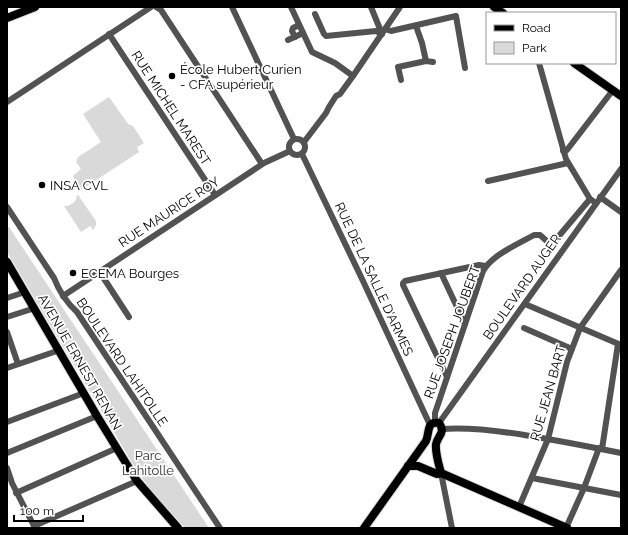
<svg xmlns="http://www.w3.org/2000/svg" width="628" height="535" viewBox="0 0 628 535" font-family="Raleway,sans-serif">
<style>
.green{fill:#d9d9d9}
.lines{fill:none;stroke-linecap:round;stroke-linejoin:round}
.major-casing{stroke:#dbdbdb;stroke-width:10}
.minor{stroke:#525252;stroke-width:6}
.major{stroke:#000;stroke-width:8}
.poi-dot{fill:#000;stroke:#fff;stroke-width:1.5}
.labels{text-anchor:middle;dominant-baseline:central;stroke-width:3.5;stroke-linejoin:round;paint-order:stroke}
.poi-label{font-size:13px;fill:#000;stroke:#fff;text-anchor:start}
.street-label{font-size:13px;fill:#000;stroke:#fff}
.park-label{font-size:13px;fill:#303030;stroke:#fff}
</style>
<rect width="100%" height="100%" fill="#fff"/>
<!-- green -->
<g class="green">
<polygon points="109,97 128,124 133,126 144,143 137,147 139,152 81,190 75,181 73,176 81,169 76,162 78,157 101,142 83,114"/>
<path d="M78 195 96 221V225L93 230 90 226 81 232 64 206C69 206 73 204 76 200V199L77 198 76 197Z"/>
<polygon points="9,227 209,528 185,528 151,490 137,471 7,252 7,228"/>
</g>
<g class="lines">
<!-- major casing -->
<g class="major-casing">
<g id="major">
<polyline points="494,7 503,13"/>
<polyline points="7,18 35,7"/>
<polyline points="574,63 621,96"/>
<polyline points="7,262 97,416 137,481 178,528"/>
<polyline points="408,466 418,466 437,474 441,473 567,528"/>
<path d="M364 528 426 441C430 432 426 421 439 423 446 433 438 435 436 444 435 453 439 465 441 473"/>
</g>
</g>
<!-- minor -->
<g class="minor">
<polyline points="156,7 161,10 262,164"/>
<polyline points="232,7 294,139"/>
<polyline points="291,7 312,52 335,63 353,76"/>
<polyline points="371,7 382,34"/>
<polyline points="315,14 324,34 326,36 376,31 382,34"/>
<polyline points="416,26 422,43 426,61 433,62"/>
<polyline points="385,29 391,31 456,16 465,68"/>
<polyline points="109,34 215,195"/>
<polyline points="295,37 292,31 293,28 299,25"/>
<polyline points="288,40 303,33"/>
<polyline points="539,63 566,159 590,199 593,201"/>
<polyline points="401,80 398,67 426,61"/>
<polyline points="7,102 151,7"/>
<circle cx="297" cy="147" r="8"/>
<polyline points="304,142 326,113 329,107 336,96 340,94 353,76 400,7"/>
<polyline points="563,151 567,150 613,90"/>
<polyline points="302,154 363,281 430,425"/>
<polyline points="488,181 568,163"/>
<polyline points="600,197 621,212"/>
<path d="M7 207 54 278C59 291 66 302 77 312L220 528"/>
<polyline points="99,271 129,317"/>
<polyline points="441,273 465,324"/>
<polyline points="63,296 264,163 290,151"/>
<polyline points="7,298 25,292"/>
<polyline points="525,304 621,345"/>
<polyline points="7,317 35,308"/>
<polyline points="524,328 572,349"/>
<polyline points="7,332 18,364"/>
<polyline points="7,368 54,352 59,349"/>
<polyline points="447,377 403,285 403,283 405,281 479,265 486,266"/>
<polyline points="7,422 84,393"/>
<path d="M435 423V413L483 271C492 255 518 244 534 235H540L550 244 553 243 590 199"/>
<polyline points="439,423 621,169"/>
<path d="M442 429C472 427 501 431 530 436 561 441 591 447 621 453"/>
<polyline points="602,449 618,344"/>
<polyline points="7,453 97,416"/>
<polyline points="7,468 12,483 35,528"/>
<polyline points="441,473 452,528"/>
<polyline points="532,478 621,495"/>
<polyline points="16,493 117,448"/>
<polyline points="519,507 548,439 567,362 580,328 621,270"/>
<polyline points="34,526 137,481"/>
<polyline points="566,528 584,488 599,448"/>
</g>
<!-- major -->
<use href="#major" class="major"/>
</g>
<!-- markers -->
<g class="poi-dot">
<circle cx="172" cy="76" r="4"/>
<circle cx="42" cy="185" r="4"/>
<circle cx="73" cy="273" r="4"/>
</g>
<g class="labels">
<!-- poi labels -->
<g class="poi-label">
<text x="180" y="69">École Hubert Curien<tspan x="180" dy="15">- CFA supérieur</tspan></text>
<text x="50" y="185">INSA CVL</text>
<text x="81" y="273">ECEMA Bourges</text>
</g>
<!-- street labels -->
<g class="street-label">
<text transform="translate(171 108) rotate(57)">RUE MICHEL MAREST</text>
<text transform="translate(169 212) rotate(-33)">RUE MAURICE ROY</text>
<text transform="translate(374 279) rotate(65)">RUE DE LA SALLE D'ARMES</text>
<text transform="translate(522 287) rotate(-55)">BOULEVARD AUGER</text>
<text transform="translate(452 332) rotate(-70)">RUE JOSEPH JOUBERT</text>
<text transform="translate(80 362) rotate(60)">AVENUE ERNEST RENAN</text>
<text transform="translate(122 362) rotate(56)">BOULEVARD LAHITOLLE</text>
<text transform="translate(548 393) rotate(-74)">RUE JEAN BART</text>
</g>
<!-- park labels -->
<g class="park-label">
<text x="148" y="455">Parc<tspan x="148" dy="15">Lahitolle</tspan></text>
</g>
</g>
<!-- border -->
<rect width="628" height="535" fill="none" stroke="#000000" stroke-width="16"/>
<!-- legend -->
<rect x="486" y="12" width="130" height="52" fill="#ffffff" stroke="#999999"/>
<rect x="494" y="25" width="20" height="6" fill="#000000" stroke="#999999"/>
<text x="522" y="32" font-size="12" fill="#000000">Road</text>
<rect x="494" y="42" width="20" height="12" fill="#d9d9d9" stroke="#999999"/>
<text x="522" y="52" font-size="12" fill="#000000">Park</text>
<!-- scale -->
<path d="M14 515v6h69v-6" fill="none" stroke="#000000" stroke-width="2"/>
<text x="20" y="515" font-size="12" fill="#000000" stroke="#ffffff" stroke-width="3" paint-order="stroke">100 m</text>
</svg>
